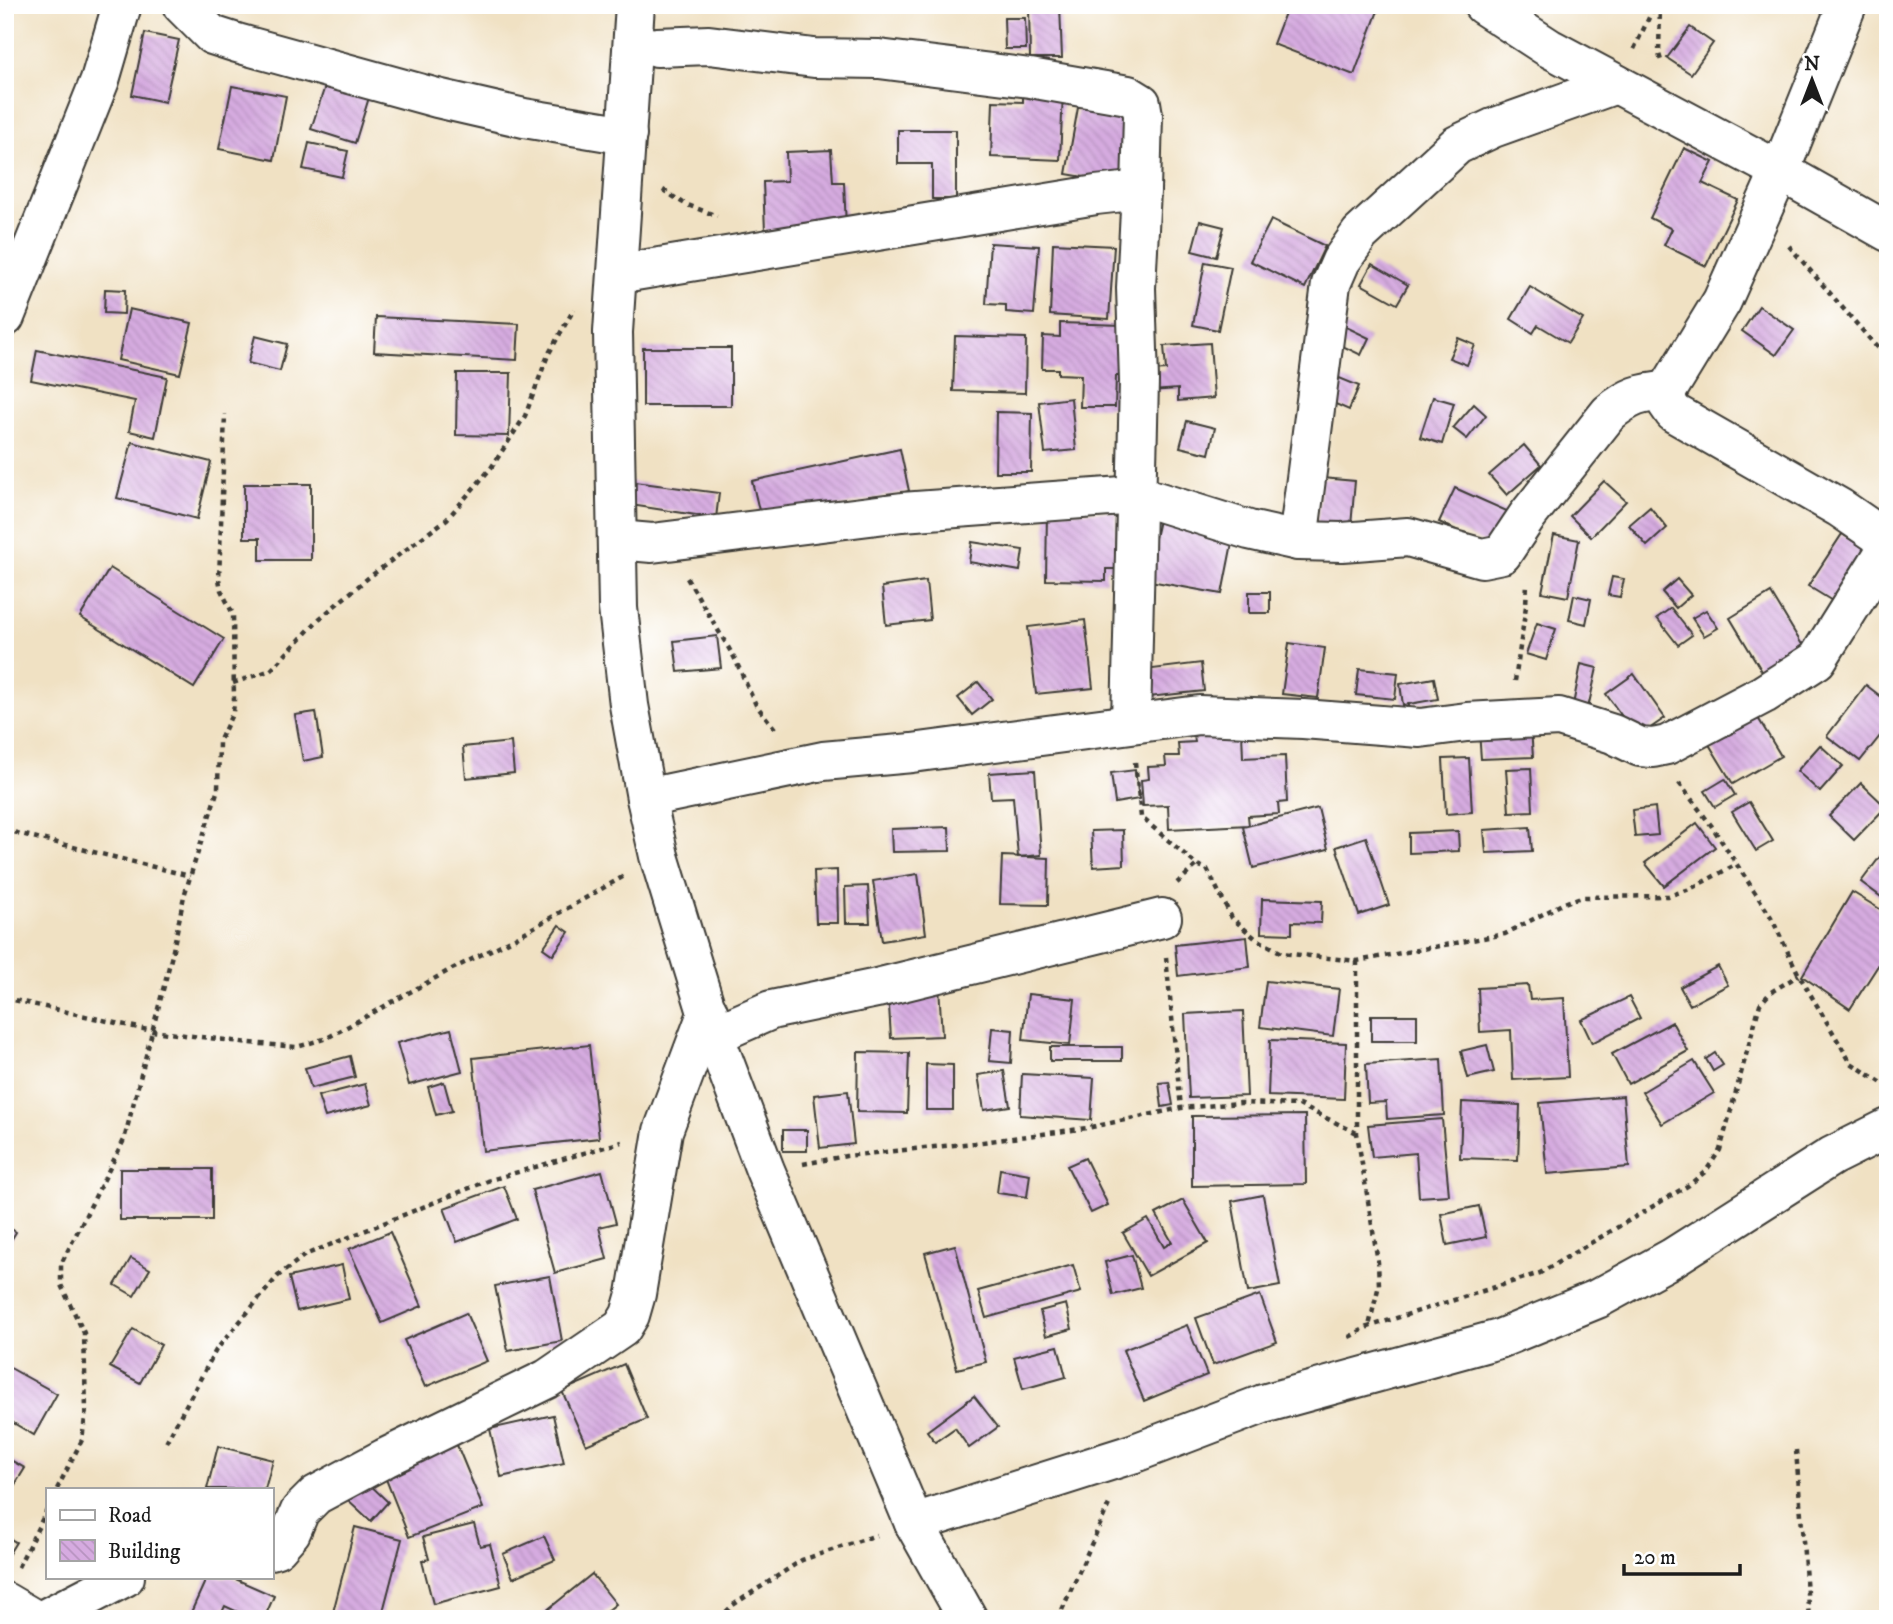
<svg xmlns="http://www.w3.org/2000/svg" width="1893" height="1624" viewBox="0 0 1893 1624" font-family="'IM FELL DW Pica',serif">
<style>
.building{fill:url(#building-back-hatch)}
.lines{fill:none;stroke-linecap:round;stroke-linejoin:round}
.minor-casing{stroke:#3c3a35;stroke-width:42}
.path{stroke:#3c3a35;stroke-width:4.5;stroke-dasharray:5 5;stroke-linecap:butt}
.minor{stroke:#fff;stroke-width:38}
</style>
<defs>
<pattern id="building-back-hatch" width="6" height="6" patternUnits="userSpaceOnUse" patternTransform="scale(1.75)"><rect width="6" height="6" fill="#d6abe0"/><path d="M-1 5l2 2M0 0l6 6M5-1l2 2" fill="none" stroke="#b793c0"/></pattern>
</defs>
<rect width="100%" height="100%" fill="#fff"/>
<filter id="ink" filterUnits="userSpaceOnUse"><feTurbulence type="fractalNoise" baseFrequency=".0143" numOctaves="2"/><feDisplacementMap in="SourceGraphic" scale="14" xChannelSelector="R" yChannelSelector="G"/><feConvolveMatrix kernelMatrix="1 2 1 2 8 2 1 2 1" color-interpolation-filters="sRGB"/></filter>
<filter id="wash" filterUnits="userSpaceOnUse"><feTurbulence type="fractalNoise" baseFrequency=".00686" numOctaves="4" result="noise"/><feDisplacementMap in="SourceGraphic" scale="28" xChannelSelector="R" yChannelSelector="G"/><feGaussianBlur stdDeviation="1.57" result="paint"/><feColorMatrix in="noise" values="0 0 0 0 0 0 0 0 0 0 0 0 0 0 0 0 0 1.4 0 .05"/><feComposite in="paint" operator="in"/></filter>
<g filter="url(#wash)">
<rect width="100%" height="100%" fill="#f0e1c3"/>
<g id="blocks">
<!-- building -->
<g class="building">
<polygon points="1029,5 1060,5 1062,58 1030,58"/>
<polygon points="1288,5 1371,5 1379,8 1354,75 1273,44"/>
<polygon points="1004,18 1025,18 1026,49 1005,49"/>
<polygon points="1690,27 1713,43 1691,74 1667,58"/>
<polygon points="145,33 179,40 165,102 132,95"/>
<polygon points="328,77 371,91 355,143 311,129"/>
<polygon points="232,86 286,96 274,160 219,149"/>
<polygon points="1023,90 1063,92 1060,160 991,157 993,101 1023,102"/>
<polygon points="1079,102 1132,111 1120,183 1066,174"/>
<polygon points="898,130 956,130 956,199 932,199 932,164 898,164"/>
<polygon points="309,143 348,151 342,177 303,169"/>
<polygon points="1684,148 1713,162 1702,183 1738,200 1706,266 1664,245 1672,229 1650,218"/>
<polygon points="831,150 833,182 844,182 846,228 765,231 763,182 787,181 786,152"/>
<polygon points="1271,220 1325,246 1305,288 1250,261"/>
<polygon points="1200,221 1224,227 1216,257 1192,251"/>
<polygon points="990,243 1039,246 1034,314 1006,312 1006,305 986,304"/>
<polygon points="1053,243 1114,246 1109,319 1050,315"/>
<polygon points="1205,262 1231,267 1218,330 1193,325"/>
<polygon points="1372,264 1408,285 1397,304 1361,284"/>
<polygon points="1530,287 1583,319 1568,343 1538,325 1533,333 1511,319"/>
<polygon points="105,289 125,290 124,314 104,313"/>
<polygon points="1759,306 1794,330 1776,355 1742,331"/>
<polygon points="129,309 192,323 180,374 118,360"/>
<polygon points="376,317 519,324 517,360 374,352"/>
<polygon points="1060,323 1123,325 1122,376 1116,376 1115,407 1080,407 1081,375 1058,374 1058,369 1042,369 1043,336 1060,337"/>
<polygon points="1340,324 1369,338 1361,355 1332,341"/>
<polygon points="255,336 287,344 280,371 248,363"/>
<polygon points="955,336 1026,338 1025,393 953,391"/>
<polygon points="1458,338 1475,345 1467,365 1449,358"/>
<polygon points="1210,343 1214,398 1178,401 1178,389 1151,391 1150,371 1166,370 1164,346"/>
<rect x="643" y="348" width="88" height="58"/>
<polygon points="37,350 167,377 155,437 129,431 135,401 31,380"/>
<polygon points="457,373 511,373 509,436 456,435"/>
<polygon points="1332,375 1359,386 1349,410 1322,398"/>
<polygon points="1433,397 1454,403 1442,444 1420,437"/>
<polygon points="1071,398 1076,450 1045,453 1039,402"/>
<polygon points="1474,404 1486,415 1467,439 1453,428"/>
<polygon points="996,412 1032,413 1031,472 995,472"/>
<polygon points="1187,421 1215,428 1209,454 1180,447"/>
<polygon points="132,442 211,462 197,519 117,498"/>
<polygon points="1524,445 1541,465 1507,495 1489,475"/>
<polygon points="900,449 909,491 762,523 752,481"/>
<polygon points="1322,478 1355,481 1350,537 1316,534"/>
<polygon points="627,481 719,493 716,518 624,504"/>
<polygon points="1604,481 1626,501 1591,537 1570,516"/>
<polygon points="244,484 311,484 311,560 260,560 260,538 244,538"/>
<polygon points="1455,488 1509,512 1493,547 1439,522"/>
<polygon points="1650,507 1667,528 1647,546 1629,525"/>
<polygon points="1047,511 1116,512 1115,569 1106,569 1106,581 1046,580"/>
<polygon points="1159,520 1234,533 1222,594 1139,579 1148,537 1155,538"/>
<polygon points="1842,534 1868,551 1834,602 1808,586"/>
<polygon points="1554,535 1579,540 1568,597 1542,592"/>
<polygon points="972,542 1023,550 1020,571 969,562"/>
<polygon points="110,568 224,639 194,688 80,617"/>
<polygon points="1612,577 1624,579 1620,597 1608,595"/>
<polygon points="1677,579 1691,595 1676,608 1662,592"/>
<polygon points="926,581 930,620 886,625 882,587"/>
<rect x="1249" y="592" width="21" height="21"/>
<polygon points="1771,593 1804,648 1763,673 1730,618"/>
<polygon points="1574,595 1591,599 1586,624 1569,620"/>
<polygon points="1671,608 1692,635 1678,645 1657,618"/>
<polygon points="1706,610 1718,628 1704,636 1692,618"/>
<polygon points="1085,620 1093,688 1036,694 1028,627"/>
<polygon points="1537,623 1556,629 1546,660 1526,654"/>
<polygon points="717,636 721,668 678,672 674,641"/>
<polygon points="1289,643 1325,648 1318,698 1282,694"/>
<polygon points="1201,663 1204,691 1139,698 1136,671"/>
<polygon points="1581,664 1597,668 1588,708 1573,705"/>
<polygon points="1359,669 1398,673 1395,699 1356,695"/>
<polygon points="1634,674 1665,718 1637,737 1606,694"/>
<polygon points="1434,678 1438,699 1403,705 1400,684"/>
<polygon points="978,682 992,699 972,715 958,698"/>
<polygon points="1866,685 1888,702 1888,726 1860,761 1827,736"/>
<polygon points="1752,708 1781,756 1733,784 1704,736"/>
<polygon points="316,712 323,757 303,761 295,715"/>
<polygon points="1531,728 1533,757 1481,759 1479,731"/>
<polygon points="1242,732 1243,758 1285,756 1287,802 1278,803 1279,814 1248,816 1249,825 1169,829 1168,805 1143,806 1141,780 1149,779 1148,767 1166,766 1165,756 1179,756 1178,743 1195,742 1194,735"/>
<polygon points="511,742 514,773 466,778 463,747"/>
<polygon points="1820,745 1843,766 1820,792 1797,771"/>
<polygon points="1469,758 1472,812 1446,814 1443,759"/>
<polygon points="1531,768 1533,811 1509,812 1506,769"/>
<polygon points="1035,770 1041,855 1018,857 1013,797 991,798 989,773"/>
<polygon points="1135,770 1139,799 1115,803 1111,773"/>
<polygon points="1725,779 1735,795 1715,807 1705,791"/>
<polygon points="1861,783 1886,807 1854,840 1829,816"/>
<polygon points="1749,802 1773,841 1756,851 1732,812"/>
<polygon points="1655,807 1658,835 1635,837 1632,810"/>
<polygon points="1318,808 1328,849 1253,868 1243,827"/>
<polygon points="1697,823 1715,847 1664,886 1645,863"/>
<polygon points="949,827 950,851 892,852 891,829"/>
<polygon points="1530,827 1532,851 1486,853 1484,830"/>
<polygon points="1123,830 1124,865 1093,867 1091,831"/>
<polygon points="1458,831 1459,851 1409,853 1409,833"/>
<polygon points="1366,837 1389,905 1359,915 1336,847"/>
<polygon points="1888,846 1888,902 1861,882"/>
<polygon points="1002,856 1049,858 1048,905 1000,904"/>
<polygon points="837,870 838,923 816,923 814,871"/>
<polygon points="918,874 926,934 882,941 873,881"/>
<polygon points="868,886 870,923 846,923 845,887"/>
<polygon points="1852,892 1888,914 1888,950 1850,1009 1802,976"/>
<polygon points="1262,899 1322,901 1321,923 1292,922 1292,934 1261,933"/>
<polygon points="559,925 569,932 553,955 543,948"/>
<polygon points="1247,937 1250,967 1178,976 1175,945"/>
<polygon points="1718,966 1728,985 1690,1005 1680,987"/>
<polygon points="1266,981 1339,989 1333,1036 1260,1027"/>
<polygon points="1528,985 1530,1000 1564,998 1568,1077 1513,1080 1511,1030 1480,1032 1478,988"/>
<polygon points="939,986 942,1036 891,1038 888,989"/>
<polygon points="1028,994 1075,999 1070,1045 1023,1040"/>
<polygon points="1629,997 1640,1018 1592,1043 1581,1020"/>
<polygon points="1243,1011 1247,1096 1189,1098 1185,1014"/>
<rect x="1371" y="1015" width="46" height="26"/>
<polygon points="1672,1022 1688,1051 1628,1084 1612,1054"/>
<polygon points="992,1028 1013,1030 1011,1063 989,1061"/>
<polygon points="451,1029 462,1071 409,1085 397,1043"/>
<polygon points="1270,1040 1346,1043 1344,1099 1268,1096"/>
<polygon points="589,1045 599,1138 483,1151 473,1058"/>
<polygon points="1487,1045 1494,1072 1468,1078 1461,1051"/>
<rect x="1050" y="1047" width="72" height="14"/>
<polygon points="858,1052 909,1053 907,1113 857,1112"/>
<polygon points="1715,1053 1723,1065 1713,1071 1706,1059"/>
<polygon points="350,1056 355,1077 311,1088 305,1068"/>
<polygon points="1441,1059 1444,1115 1387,1119 1386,1102 1368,1103 1366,1064"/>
<polygon points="1694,1061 1714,1093 1662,1124 1642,1092"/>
<polygon points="926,1064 953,1065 953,1110 926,1110"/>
<polygon points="1004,1071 1010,1106 984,1110 978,1075"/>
<polygon points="1022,1074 1094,1078 1091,1120 1020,1115"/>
<polygon points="444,1082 452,1111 436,1115 428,1087"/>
<polygon points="1169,1082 1173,1105 1162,1107 1159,1083"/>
<polygon points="365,1084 371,1105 325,1117 318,1096"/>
<polygon points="848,1091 854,1144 820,1148 814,1095"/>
<polygon points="1623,1096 1629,1167 1547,1174 1540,1103"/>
<polygon points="1462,1102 1520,1105 1518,1160 1460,1158"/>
<polygon points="1305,1115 1306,1184 1192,1186 1192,1116"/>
<polygon points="1442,1119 1449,1195 1419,1197 1416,1153 1372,1157 1368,1125"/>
<rect x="783" y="1130" width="24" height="21"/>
<polygon points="1085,1158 1108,1205 1091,1213 1067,1166"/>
<rect x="120" y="1169" width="92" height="51"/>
<polygon points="1000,1169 1030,1174 1027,1197 997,1193"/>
<polygon points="602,1171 616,1223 599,1227 607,1259 555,1273 532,1190"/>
<polygon points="504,1186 517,1219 457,1242 444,1208"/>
<polygon points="1263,1195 1280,1286 1248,1292 1232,1201"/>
<polygon points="1183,1200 1208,1243 1148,1276 1123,1233 1148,1219 1164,1247 1172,1242 1156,1214"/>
<polygon points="1479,1206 1486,1237 1447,1245 1441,1214"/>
<polygon points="5,1225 16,1232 5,1250"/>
<polygon points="390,1232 422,1306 382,1323 349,1249"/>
<polygon points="955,1245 986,1362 957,1369 925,1253"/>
<polygon points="1132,1255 1141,1288 1113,1295 1105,1262"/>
<polygon points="131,1258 150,1269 134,1296 115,1285"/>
<polygon points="342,1265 349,1299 297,1311 289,1277"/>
<polygon points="1073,1265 1081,1292 986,1318 978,1291"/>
<polygon points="550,1276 562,1341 508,1351 495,1286"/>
<polygon points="1260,1295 1277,1342 1213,1365 1196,1318"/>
<polygon points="1066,1304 1072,1329 1046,1336 1040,1311"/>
<polygon points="466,1313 487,1361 425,1387 404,1340"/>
<polygon points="1187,1325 1207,1375 1144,1401 1123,1350"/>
<polygon points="133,1329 161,1345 140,1383 110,1367"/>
<polygon points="1058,1346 1066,1377 1023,1389 1014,1357"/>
<polygon points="624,1364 647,1419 586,1445 562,1391"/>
<polygon points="5,1365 57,1394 34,1435 5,1418"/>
<polygon points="974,1396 998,1427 969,1448 955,1428 935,1442 927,1431"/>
<polygon points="553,1415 564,1463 501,1477 490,1429"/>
<polygon points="457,1445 483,1508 409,1537 384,1474"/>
<polygon points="218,1446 273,1460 265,1489 207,1489"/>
<polygon points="5,1457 25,1468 5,1501"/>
<polygon points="364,1479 388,1502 371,1521 346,1498"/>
<polygon points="474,1524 480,1546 490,1544 501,1586 433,1604 422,1561 429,1559 423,1537"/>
<polygon points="355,1527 402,1539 381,1619 341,1619 332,1616"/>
<polygon points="5,1536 16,1542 5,1560"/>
<polygon points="544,1536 555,1560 513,1578 503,1554"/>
<polygon points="592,1574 616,1604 597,1619 536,1619"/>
<polygon points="207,1577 231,1577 274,1596 264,1619 253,1619 225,1606 219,1619 188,1619"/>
</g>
</g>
</g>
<g filter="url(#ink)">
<use href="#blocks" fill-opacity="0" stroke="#3c3a35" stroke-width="2"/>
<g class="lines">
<!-- minor casing -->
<g class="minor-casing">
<g id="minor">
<polyline points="182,5 212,35 237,43 437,98 524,118 627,135"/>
<polyline points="635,5 613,332 618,608 629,705 646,798 659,856 714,1035 765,1170 914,1523 968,1619"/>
<polyline points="1483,5 1549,48 1780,171 1888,232"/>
<polyline points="1847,5 1780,171 1722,301 1667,391 1667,403 1674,413 1840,508 1888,541"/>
<polyline points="657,47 709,45 814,58 879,59 1030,78 1128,95 1141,103 1143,115 1141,190 1136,288 1139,381 1131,723"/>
<polyline points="617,274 1096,195 1141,190"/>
<polyline points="5,317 100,80 122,5"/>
<path d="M618 540 652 543 902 512 1137 495 1249 530 1298 541 1342 542 1408 537 1482 558 1502 554 1528 515 1609 413C1630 396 1640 393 1667 391"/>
<polyline points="1298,541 1331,284 1341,261 1360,234 1457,145 1493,128 1616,84"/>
<polyline points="646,798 823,761 912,753 1199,715 1303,719 1420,728 1467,722 1559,717 1613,734 1640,747 1653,748 1667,745 1764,694 1817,660 1888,547"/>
<polyline points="714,1035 771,1010 877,988 1162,918"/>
<polyline points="914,1523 1132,1454 1263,1404 1499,1339 1597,1299 1672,1258 1832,1156 1888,1128"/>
<polyline points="271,1550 277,1548 291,1532 300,1511 316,1495 385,1458 547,1379 622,1328 630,1315 636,1294 663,1131 708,1011"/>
<polyline points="5,1602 34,1619"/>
<polyline points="44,1619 125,1577"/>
</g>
</g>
<!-- path -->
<g class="path">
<polyline points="1660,5 1659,54 1662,64"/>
<polyline points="1634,49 1655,5"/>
<polyline points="663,190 685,204 717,216"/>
<polyline points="1789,246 1888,360"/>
<polyline points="687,578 734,657 756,705 776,730"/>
<polyline points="1515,681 1526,606 1527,582"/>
<polyline points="233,683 271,670 319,619 368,578 447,519 491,468 525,416 548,355 574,309"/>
<polyline points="1135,762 1141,817 1197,865 1207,869 1232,918 1255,938 1282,953 1357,961 1505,934 1564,903 1581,897 1668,896 1690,889 1737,864"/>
<polyline points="1679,783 1711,825 1771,917 1799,975 1851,1063 1888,1087"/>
<polyline points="5,830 190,876"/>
<polyline points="1177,883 1197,865"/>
<polyline points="1166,957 1181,1108"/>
<polyline points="1357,961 1357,1133 1378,1262 1379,1285 1369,1326"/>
<polyline points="5,998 152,1031 250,1043 297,1047 327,1038 448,971 515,938 626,875"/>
<polyline points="803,1164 846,1156 975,1143 1087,1128 1181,1108 1240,1103 1299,1105 1357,1133"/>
<polyline points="1349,1337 1368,1327 1540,1273 1689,1185 1706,1171 1720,1150 1760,1004 1771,992 1799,975"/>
<polyline points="166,1442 216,1350 278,1276 305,1255 487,1181 622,1142"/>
<polyline points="1796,1450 1809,1619"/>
<polyline points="57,1489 82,1440 86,1410 84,1333 61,1285 61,1264 124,1140 172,955 184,896 218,789 219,742 233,712 234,703 233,614 221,590 219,579 225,414"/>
<polyline points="18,1567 47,1510"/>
<polyline points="719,1619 733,1605 802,1560 877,1535"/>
<polyline points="1058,1619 1110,1502"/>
</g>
<!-- minor -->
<use href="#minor" class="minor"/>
</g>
</g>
<!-- margin -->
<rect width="1893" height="1624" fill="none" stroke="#fff" stroke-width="28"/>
<!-- legend -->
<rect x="46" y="1488" width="228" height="91" fill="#ffffff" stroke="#a4a4a4" stroke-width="2"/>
<rect x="60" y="1510" width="35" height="10" fill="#ffffff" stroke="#a4a4a4" stroke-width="2"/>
<text x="108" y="1522" font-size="21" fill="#1c1c1c">Road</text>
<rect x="60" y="1540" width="35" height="21" fill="url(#building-back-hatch)" stroke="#a4a4a4" stroke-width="2"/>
<text x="108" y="1558" font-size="21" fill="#1c1c1c">Building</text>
<!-- north arrow -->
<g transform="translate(1812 80)" stroke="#ffffff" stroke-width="5" paint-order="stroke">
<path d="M0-5L12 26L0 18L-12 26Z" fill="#1c1c1c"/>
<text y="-10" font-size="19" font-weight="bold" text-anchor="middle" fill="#1c1c1c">N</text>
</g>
<!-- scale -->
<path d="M1624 1564v10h116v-10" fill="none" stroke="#1c1c1c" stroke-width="3.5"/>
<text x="1634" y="1564" font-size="21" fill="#1c1c1c" stroke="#ffffff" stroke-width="5" paint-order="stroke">20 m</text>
</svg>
